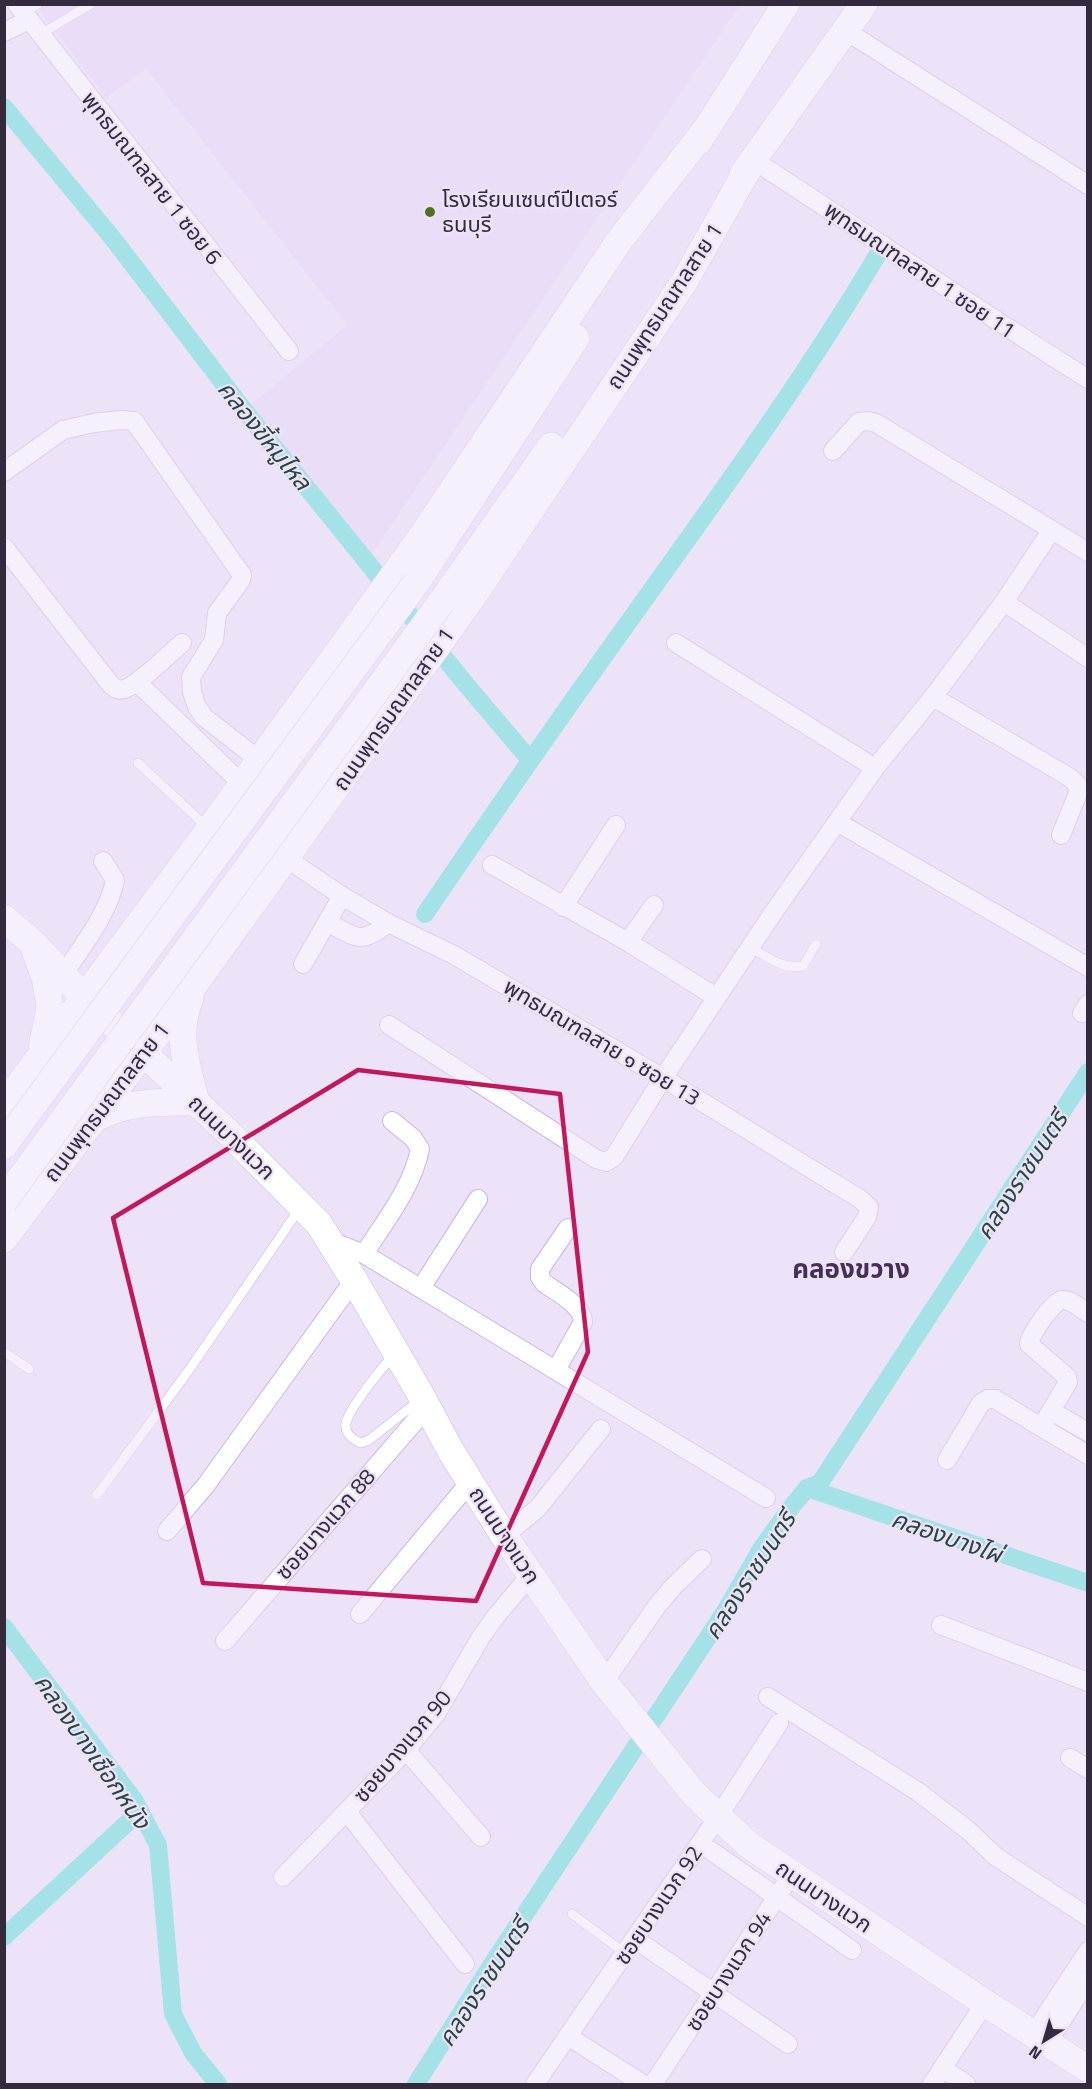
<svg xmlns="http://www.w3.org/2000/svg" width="1092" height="2089" viewBox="0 0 1092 2089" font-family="'Titillium Web','Noto Sans Thai',sans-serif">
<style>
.built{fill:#e7d6f9}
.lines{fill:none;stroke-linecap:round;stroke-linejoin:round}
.canal{stroke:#4ee1d5;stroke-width:18}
.lane-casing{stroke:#cbb3e5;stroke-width:10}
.street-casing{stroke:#cbb3e5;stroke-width:20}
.secondary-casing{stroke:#cbb3e5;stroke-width:28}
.lane{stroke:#fff;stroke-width:9}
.street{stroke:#fff;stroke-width:18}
.secondary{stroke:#fff;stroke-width:27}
.secondary-bridge-casing{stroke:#cbb3e5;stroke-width:28;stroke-linecap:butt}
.secondary-bridge{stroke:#fff;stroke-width:27}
.marked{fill:none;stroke:#c2185b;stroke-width:4.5;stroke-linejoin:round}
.poi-dot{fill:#536f22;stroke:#ede3f8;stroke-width:2}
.labels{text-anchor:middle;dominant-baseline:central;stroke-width:4.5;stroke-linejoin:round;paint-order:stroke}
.street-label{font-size:22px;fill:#342a3e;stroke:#ede3f8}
.poi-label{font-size:22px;fill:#342a3e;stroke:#ede3f8;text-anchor:start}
.water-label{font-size:24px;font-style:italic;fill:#274542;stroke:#ede3f8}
.quarter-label{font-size:26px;font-weight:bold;fill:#452f58;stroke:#ede3f8}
</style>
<rect width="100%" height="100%" fill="#ede3f8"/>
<!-- built -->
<polygon class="built" points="35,5 740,5 370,557 247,408 347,325 146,69 106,98"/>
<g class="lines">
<!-- canal -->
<g class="canal">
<polyline points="4,107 114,240 240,405 464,682 530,760"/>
<path d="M425 914C488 821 552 729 617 638 707 512 799 387 878 254"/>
<polyline points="807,1488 1088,1583"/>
<polyline points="4,1627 134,1800 158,1845 173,2014 193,2053 218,2084"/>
<polyline points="4,1937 140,1811"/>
<polyline points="416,2084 492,1964 726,1610 761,1549 789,1510 807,1488 820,1483 1088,1072"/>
</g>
<!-- lane casing -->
<g class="lane-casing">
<g id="lane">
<polyline points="23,13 38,4"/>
<polyline points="39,35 91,4"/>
<polyline points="138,763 208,828"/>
<path d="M750 947C766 956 783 970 803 966L816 944"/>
<polyline points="4,1352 29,1369"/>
<path d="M395 1354C383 1366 350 1407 346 1423 344 1433 353 1440 361 1443L369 1440 421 1399"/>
<polyline points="97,1495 189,1370 300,1208"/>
<polyline points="572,1914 625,1953"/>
</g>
</g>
<!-- street casing -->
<g class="street-casing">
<g id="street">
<polyline points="17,4 289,351"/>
<polyline points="846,31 1088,185"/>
<polyline points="4,32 29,20"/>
<path d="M753 160C865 232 974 308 1088 379"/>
<polyline points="833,451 859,422 868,421 876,423 1088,552"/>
<polyline points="4,472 63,430 94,423 120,420 134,421 242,575 241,580 217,613 214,640 191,677 192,692 197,707 204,717 259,760"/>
<path d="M4 547 111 685C115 688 118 691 124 689 137 686 170 653 182 643"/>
<polyline points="1004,602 1088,658"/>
<polyline points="676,643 875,768"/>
<polyline points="137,682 242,784"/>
<polyline points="933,697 1069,777 1077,784 1078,793 1061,835"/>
<polyline points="837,822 1088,967"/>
<polyline points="286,858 342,896 388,923 454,955 663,1078 860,1199 869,1207 867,1217 844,1252"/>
<polyline points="492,865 628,942 716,997"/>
<polyline points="563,907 616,825"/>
<path d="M327 922C355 937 361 946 388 923"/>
<polyline points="628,942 654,905"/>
<polyline points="303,964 342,896"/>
<path d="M63 975C81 948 109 913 115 880L103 861"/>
<polyline points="1082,1013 1088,1004"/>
<polyline points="389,1025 596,1159 606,1162 614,1157 663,1078 773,913 875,768 933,697 1004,602 1051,531"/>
<polyline points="331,1241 364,1254 766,1498"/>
<path d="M364 1254C385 1221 412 1188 420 1149L413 1138 392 1121"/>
<polyline points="421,1288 478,1199"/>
<path d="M1088 1313C1081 1309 1071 1299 1062 1300 1052 1302 1030 1335 1029 1344L1067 1377 1068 1382 1051 1411 1088 1432"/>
<path d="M556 1370 583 1322C583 1305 556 1292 544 1283L540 1277V1269L568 1228"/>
<polyline points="1041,1427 1088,1455"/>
<polyline points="947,1460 981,1403 988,1399 995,1399 1041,1427 1051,1411"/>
<polyline points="167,1531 206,1485 354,1280"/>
<polyline points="504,1536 538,1508 601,1429"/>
<polyline points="360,1614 470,1482"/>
<polyline points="941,1625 1088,1682"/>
<polyline points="225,1641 417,1419 430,1412"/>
<polyline points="604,1682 657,1606 672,1588 702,1559"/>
<polyline points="768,1697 917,1791 969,1831 995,1856 1088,1917"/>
<polyline points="406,1750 481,1837"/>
<polyline points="1070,1758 1088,1769"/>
<polyline points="347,1812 465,1964"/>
<polyline points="710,1850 852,1950"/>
<polyline points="283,1877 406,1750 436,1714 481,1637 496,1616 530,1576"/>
<polyline points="645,1946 788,2044"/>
<polyline points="1033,2035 1088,1951"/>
<polyline points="577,2042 643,2084"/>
<polyline points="1046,2044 1088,1980"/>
<polyline points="942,2068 966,2084"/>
<polyline points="535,2084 718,1817 779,1723"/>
<polyline points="653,2084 792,1874"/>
<polyline points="932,2084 985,2003"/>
</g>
</g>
<!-- secondary casing -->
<g class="secondary-casing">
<g id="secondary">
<polyline points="698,142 786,4"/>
<polyline points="743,174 864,4"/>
<polyline points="416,583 576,338"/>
<polyline points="442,601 551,446"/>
<polyline points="4,918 33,943 84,997 232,1136 319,1224 354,1280 422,1397 452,1453 504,1536 604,1682 695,1795 749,1845 792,1874 985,2003 1088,2069"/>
<polyline points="35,950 46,981 50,1008 42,1047"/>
<path d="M190 998C175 1033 187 1066 196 1102"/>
<polyline points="4,1105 209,830 349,637 422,536 619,241 707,128"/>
<path d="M93 1119C126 1101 159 1102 196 1102"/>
<polyline points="4,1239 200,977 469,602 684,282 753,160"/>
</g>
</g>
<!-- lane -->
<use href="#lane" class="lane"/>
<!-- street -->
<use href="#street" class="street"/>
<!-- secondary -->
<use href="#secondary" class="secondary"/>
<!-- secondary-bridge casing -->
<g class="secondary-bridge-casing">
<g id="secondary-bridge">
<polyline points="4,1145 416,583"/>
<polyline points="4,1201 442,601"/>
</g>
</g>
<!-- secondary-bridge -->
<use href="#secondary-bridge" class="secondary-bridge"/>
</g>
<!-- marked area -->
<path d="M0 0H1092V2089H0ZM358 1070 560 1094 588 1352 476 1601 203 1583 113 1218Z" fill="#ede3f8" fill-opacity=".55" fill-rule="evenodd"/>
<path class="marked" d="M358 1070 560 1094 588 1352 476 1601 203 1583 113 1218Z"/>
<!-- markers -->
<circle class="poi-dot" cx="430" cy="212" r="6"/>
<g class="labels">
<!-- street labels -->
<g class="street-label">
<text transform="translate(152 178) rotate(52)">พุทธมณฑลสาย 1 ซอย 6</text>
<text transform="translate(920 270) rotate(34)">พุทธมณฑลสาย 1 ซอย 11</text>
<text transform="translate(664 306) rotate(-57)">ถนนพุทธมณฑลสาย 1</text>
<text transform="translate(393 709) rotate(-55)">ถนนพุทธมณฑลสาย 1</text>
<text transform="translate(602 1042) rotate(31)">พุทธมณฑลสาย ๑ ซอย 13</text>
<text transform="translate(106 1102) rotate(-53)">ถนนพุทธมณฑลสาย 1</text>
<text transform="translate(232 1137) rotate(44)">ถนนบางแวก</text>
<text transform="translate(325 1524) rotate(-49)">ซอยบางแวก 88</text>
<text transform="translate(505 1535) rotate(57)">ถนนบางแวก</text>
<text transform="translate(402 1746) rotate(-50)">ซอยบางแวก 90</text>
<text transform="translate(824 1896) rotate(34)">ถนนบางแวก</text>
<text transform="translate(658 1905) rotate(-56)">ซอยบางแวก 92</text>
<text transform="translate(728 1971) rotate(-57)">ซอยบางแวก 94</text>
</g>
<!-- poi labels -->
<g class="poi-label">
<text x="442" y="199">โรงเรียนเซนต์ปีเตอร์<tspan x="442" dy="25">ธนบุรี</tspan></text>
</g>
<!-- water labels -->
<g class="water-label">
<text transform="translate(265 435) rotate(51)">คลองขี้หมูไหล</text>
<text transform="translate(1021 1175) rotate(-57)">คลองราชมนตรี</text>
<text transform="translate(947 1536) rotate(19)">คลองบางไผ่</text>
<text transform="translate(749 1575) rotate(-57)">คลองราชมนตรี</text>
<text transform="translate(93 1751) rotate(55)">คลองบางเชือกหนัง</text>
<text transform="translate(483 1982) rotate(-57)">คลองราชมนตรี</text>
</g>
<!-- quarter labels -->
<g class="quarter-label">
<text x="851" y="1268">คลองขวาง</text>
</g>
</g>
<!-- border -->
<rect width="1092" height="2089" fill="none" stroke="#342a3e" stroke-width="12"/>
<!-- north arrow -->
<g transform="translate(1044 2041) rotate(217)" stroke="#ede3f8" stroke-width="4.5" paint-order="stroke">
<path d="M0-4.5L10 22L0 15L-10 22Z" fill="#342a3e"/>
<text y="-9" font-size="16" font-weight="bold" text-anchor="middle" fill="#342a3e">N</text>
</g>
</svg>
